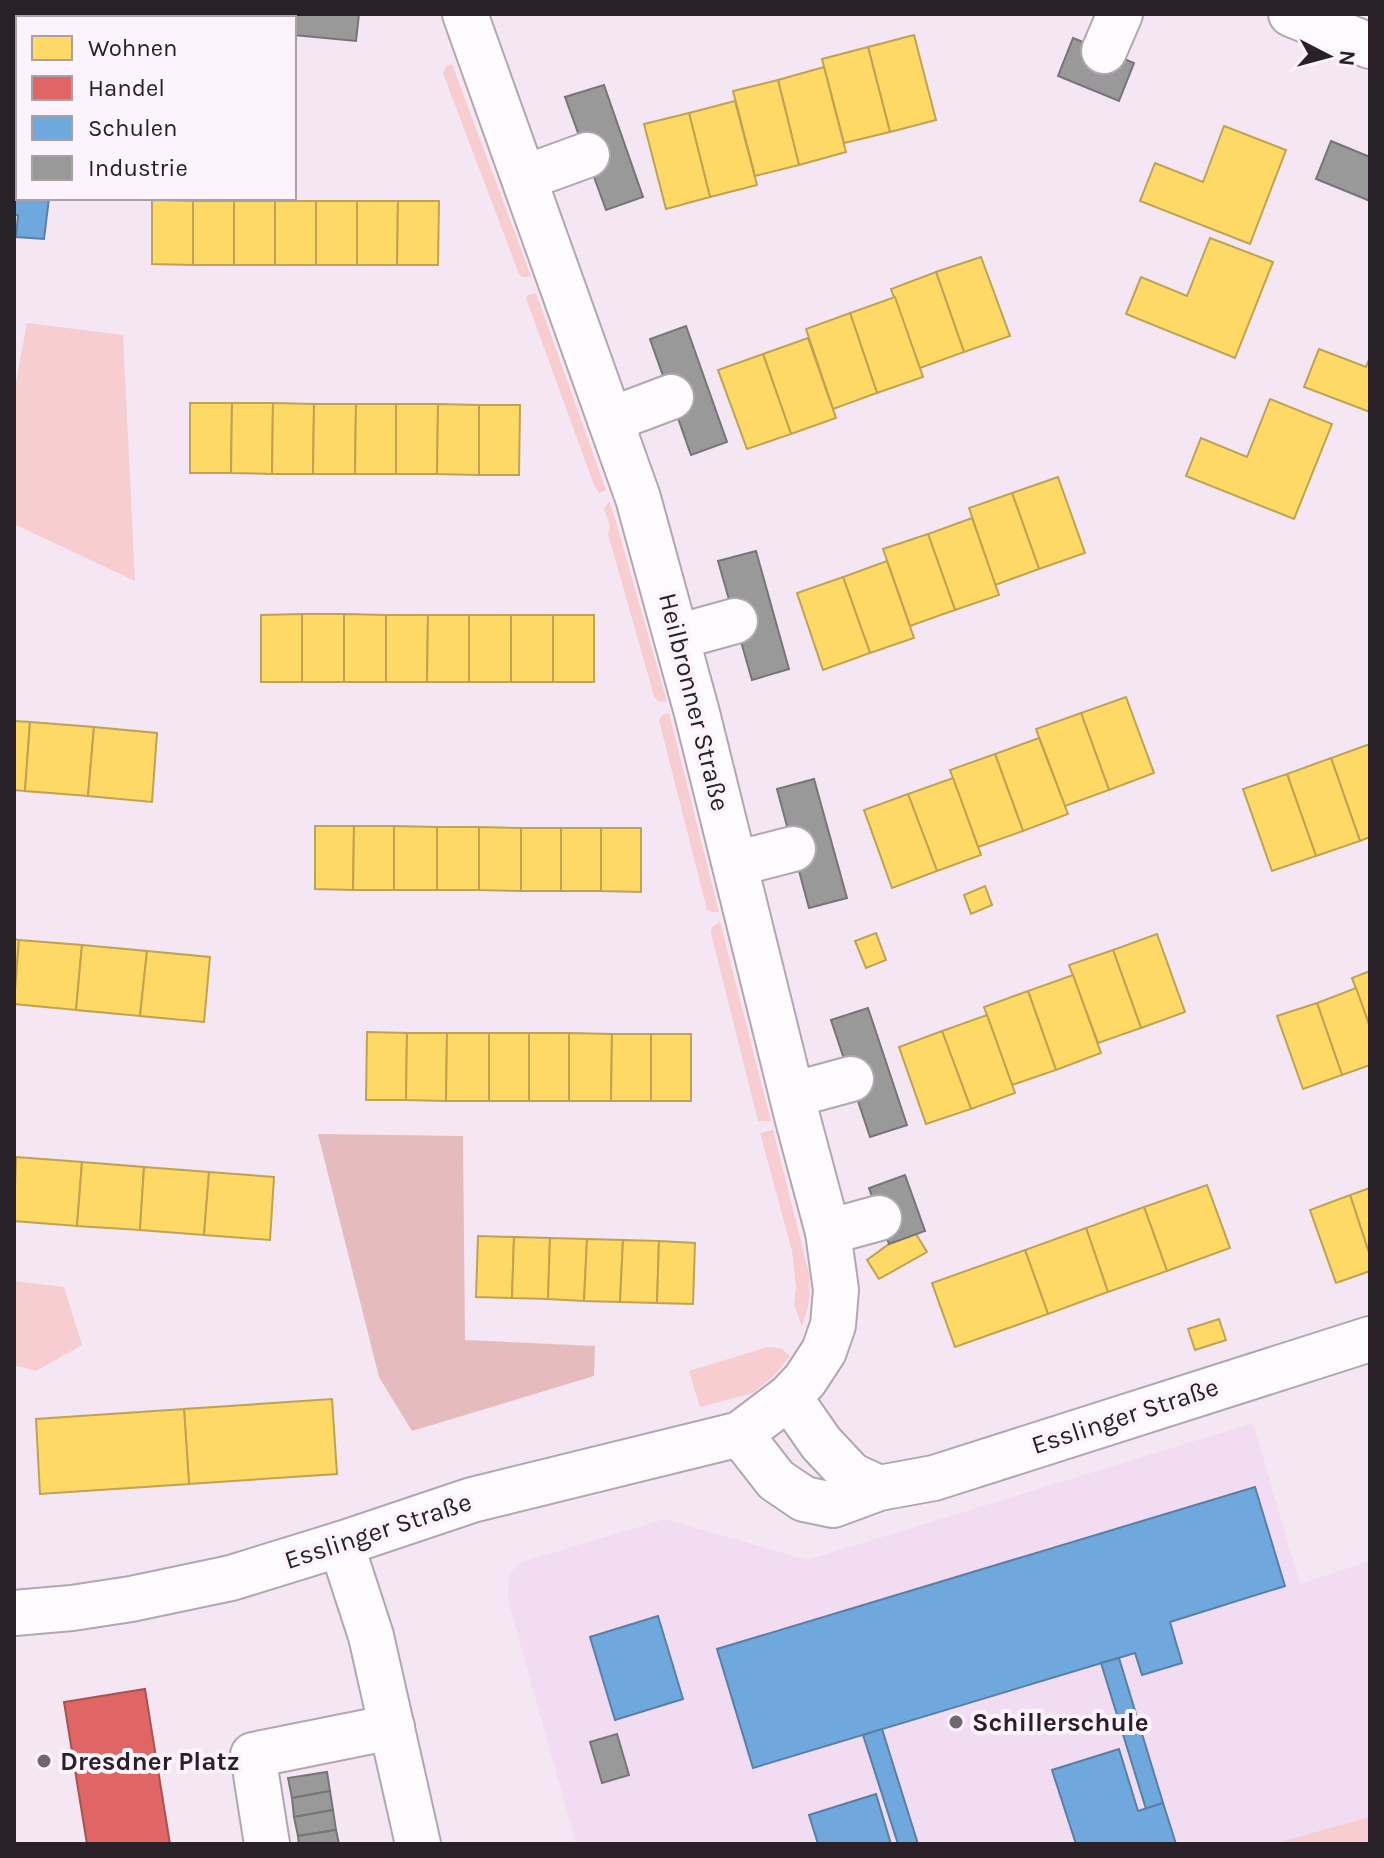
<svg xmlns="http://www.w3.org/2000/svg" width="1384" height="1858" viewBox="0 0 1384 1858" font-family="Karla,sans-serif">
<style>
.built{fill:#f2dcf1}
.green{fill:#f7cdcf}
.forest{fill:#e5bbbe}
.homes{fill:#ffd966;stroke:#bfa253;stroke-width:2}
.shops{fill:#e06666;stroke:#a95153;stroke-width:2}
.schools{fill:#6fa8dc;stroke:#5a7fa6;stroke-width:2}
.industry{fill:#999;stroke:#777577;stroke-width:2}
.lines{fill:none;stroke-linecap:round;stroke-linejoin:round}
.minor-casing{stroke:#b1a7b0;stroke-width:48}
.minor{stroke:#fdfbfd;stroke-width:44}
.poi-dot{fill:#70666f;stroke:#fdf3fc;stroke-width:3}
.labels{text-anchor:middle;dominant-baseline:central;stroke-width:8;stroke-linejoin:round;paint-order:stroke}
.street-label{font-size:26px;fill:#292028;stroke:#fdf3fc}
.poi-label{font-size:26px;font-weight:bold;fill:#292028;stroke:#fdf3fc;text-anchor:start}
</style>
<rect width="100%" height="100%" fill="#f4e7f3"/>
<!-- built -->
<polygon class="built" points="1253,1423 1300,1584 1370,1561 1370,1844 576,1844 508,1600 509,1575 522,1562 665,1519 807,1560"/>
<!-- green -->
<g class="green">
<polygon points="452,64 531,276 523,277 519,274 443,73 446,66"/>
<polygon points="536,293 606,490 599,493 594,485 526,298 528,295"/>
<polygon points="27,323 123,335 135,581 14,524 14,393"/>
<polygon points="609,501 615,518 667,702 658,701 654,696 608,534 610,525 604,509"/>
<polygon points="669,713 719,912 712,912 707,910 659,720 662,715"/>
<polygon points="720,922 771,1121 758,1121 711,933 712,927"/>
<path d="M773 1130 809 1273C810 1292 810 1308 802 1326L794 1305 796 1287 792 1251 760 1133Z"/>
<polygon points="14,1281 64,1287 82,1345 36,1371 14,1365"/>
<polygon points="767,1347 781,1348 790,1356 776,1374 753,1393 700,1407 689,1371"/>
<polygon points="1370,1817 1370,1844 1273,1844"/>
</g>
<!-- forest -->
<polygon class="forest" points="318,1134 463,1136 465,1340 595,1346 594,1376 412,1431 379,1377"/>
<!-- homes -->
<g class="homes">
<polygon points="914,35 936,120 890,132 868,47"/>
<polygon points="868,47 890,132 844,143 822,59"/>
<polygon points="824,67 846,152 799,165 778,80"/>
<polygon points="778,80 799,165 755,176 733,91"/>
<polygon points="735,101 757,185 710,197 689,113"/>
<polygon points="689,113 710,197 666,209 644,124"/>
<polygon points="1224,126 1286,150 1250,244 1140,201 1155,163 1203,182"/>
<polygon points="152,200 193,201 193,265 152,264"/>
<rect x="193" y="201" width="41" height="64"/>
<rect x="234" y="201" width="41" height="64"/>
<rect x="275" y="201" width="41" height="64"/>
<rect x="316" y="201" width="41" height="64"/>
<polygon points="357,201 398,201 397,265 357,265"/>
<polygon points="398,201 439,201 438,265 397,265"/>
<polygon points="1210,238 1273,262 1235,358 1126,314 1141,277 1187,296"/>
<polygon points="981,257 1010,336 964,352 936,272"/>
<polygon points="936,272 964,352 920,368 891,289"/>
<polygon points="895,297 923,377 877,393 850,313"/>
<polygon points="850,313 877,393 833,409 806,329"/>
<polygon points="808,338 836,418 791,434 763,354"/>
<polygon points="1319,349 1366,367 1370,357 1370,412 1304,387"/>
<polygon points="763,354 791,434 747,449 718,370"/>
<polygon points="1270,399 1332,424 1294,519 1186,476 1201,438 1247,457"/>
<polygon points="190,403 232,403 231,473 190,473"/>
<polygon points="232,403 273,403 272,474 231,473"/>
<polygon points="273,403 314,404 313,474 272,474"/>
<polygon points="314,404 356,404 355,474 313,474"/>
<polygon points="356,404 396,404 396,474 355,474"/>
<polygon points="396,404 438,404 437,474 396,474"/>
<polygon points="438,404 479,405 479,475 437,474"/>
<polygon points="479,405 520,405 519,475 479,475"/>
<polygon points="1058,477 1085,553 1039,569 1012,493"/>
<polygon points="1012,493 1039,569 995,585 969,508"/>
<polygon points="972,518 999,595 955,610 928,534"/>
<polygon points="928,534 955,610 910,626 883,549"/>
<polygon points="887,561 914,638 870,653 843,577"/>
<polygon points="843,577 870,653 823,670 797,593"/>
<rect x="302" y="614" width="42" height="68"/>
<polygon points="302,614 302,682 261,682 261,615"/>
<polygon points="344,614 386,615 386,682 344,682"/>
<polygon points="386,615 428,615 427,682 386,682"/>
<polygon points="428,615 469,615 469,682 427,682"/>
<rect x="469" y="615" width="42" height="67"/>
<rect x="511" y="615" width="42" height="67"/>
<rect x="553" y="615" width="41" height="67"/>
<polygon points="1126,697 1154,773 1109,790 1081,713"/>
<polygon points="1081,713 1109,790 1065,806 1036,729"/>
<polygon points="14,721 30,722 25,791 14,790"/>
<polygon points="30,722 94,727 88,796 25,791"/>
<polygon points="94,727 157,733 152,802 88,796"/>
<polygon points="1039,738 1068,814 1023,831 995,754"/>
<polygon points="1370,744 1370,837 1360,841 1331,758"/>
<polygon points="995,754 1023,831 978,847 950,770"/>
<polygon points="1331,758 1360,841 1316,856 1287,774"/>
<polygon points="1287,774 1316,856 1272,871 1243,789"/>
<polygon points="953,778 981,855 937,871 908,794"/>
<polygon points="908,794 937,871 892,888 864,810"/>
<polygon points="315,826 354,826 353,890 315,889"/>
<polygon points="354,826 394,826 394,890 353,890"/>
<polygon points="394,826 437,827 437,890 394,890"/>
<rect x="437" y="827" width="42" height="63"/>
<polygon points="479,827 521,828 521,891 479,890"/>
<rect x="521" y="828" width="40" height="63"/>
<rect x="561" y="828" width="40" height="63"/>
<polygon points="601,828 641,828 641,892 601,891"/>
<polygon points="985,886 992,905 971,914 964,895"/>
<polygon points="876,933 886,960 866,968 855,941"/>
<polygon points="1157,934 1185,1012 1141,1028 1113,950"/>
<polygon points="14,939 19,940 14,999"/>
<polygon points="19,940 82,945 76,1010 14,1004"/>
<polygon points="82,945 147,951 140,1016 76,1010"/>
<polygon points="1113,950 1141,1028 1098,1043 1069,965"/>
<polygon points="147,951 210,957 204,1022 140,1016"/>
<polygon points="1370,971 1370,1027 1352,978"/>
<polygon points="1073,975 1101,1053 1056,1070 1028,991"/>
<polygon points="1356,988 1370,1027 1370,1065 1342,1075 1317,1003"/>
<polygon points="1028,991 1056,1070 1012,1085 984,1007"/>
<polygon points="1317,1003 1342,1075 1303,1089 1277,1016"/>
<polygon points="987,1015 1015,1093 971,1109 942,1031"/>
<polygon points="942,1031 971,1109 926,1124 899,1047"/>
<polygon points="367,1032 407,1033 406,1100 366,1100"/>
<polygon points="407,1033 447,1033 446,1101 406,1100"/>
<polygon points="447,1033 489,1033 489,1101 446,1101"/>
<rect x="489" y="1033" width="40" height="68"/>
<rect x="529" y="1033" width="40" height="68"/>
<polygon points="569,1033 612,1034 611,1101 569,1101"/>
<polygon points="612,1034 651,1034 651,1101 611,1101"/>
<rect x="651" y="1034" width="40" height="67"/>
<polygon points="16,1157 82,1162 77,1226 14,1221"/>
<polygon points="82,1162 144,1167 140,1230 77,1226"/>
<polygon points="144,1167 209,1172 204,1235 140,1230"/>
<polygon points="209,1172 274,1177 270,1240 204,1235"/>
<polygon points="1207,1185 1230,1248 1167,1271 1144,1207"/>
<polygon points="1370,1188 1370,1256 1350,1195"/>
<polygon points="1350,1195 1370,1256 1370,1271 1336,1283 1310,1210"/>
<polygon points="1144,1207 1167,1271 1108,1292 1086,1228"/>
<polygon points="1086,1228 1108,1292 1048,1314 1025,1250"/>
<polygon points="916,1234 927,1252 879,1279 867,1260 889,1244"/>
<polygon points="478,1236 514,1237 512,1298 476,1297"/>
<polygon points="514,1237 550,1238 548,1299 512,1298"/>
<polygon points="550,1238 587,1239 584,1301 548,1299"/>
<polygon points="587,1239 623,1240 620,1302 584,1301"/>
<polygon points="623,1240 659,1241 657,1303 620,1302"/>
<polygon points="659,1241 695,1243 693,1304 657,1303"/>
<polygon points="1025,1250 1048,1314 955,1347 932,1283"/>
<polygon points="1219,1319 1226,1340 1195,1350 1188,1329"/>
<polygon points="332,1399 337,1474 189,1484 184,1409"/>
<polygon points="184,1409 189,1484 40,1494 36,1419"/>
</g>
<!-- shops -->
<polygon class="shops" points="145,1689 170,1844 87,1844 64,1702"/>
<!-- schools -->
<g class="schools">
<polygon points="14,68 18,68 18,198 49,198 44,239 16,237 18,215 14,215"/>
<polygon points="1255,1487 1285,1586 1170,1622 1182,1663 1142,1675 1135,1653 753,1768 717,1649"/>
<polygon points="658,1616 683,1699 615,1720 590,1637"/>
<polygon points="1119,1658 1163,1803 1146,1809 1101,1663"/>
<polygon points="882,1729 918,1844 898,1844 863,1735"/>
<polygon points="1119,1749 1138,1811 1163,1803 1176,1844 1076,1844 1052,1770"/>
<polygon points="876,1794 891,1844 818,1844 809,1815"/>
</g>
<!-- industry -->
<g class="industry">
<polygon points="236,14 359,14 356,41 294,35 294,18 236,18"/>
<polygon points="1073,38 1134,63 1119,101 1058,76"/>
<polygon points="604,85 643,197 606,210 565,97"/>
<polygon points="1331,141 1370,157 1370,201 1316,179"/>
<polygon points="686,326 727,442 691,455 650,339"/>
<polygon points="756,551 789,669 752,680 718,561"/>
<polygon points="814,779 847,898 809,908 777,789"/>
<polygon points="868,1008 907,1125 870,1137 831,1020"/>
<polygon points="905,1175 925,1231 889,1244 869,1188"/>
<polygon points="617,1734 629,1775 602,1783 590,1742"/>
<polygon points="327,1772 330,1791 292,1798 288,1778"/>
<polygon points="330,1791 333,1810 294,1817 292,1798"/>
<polygon points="333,1810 336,1830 298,1836 294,1817"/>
<polygon points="336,1830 339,1844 299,1844 298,1836"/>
</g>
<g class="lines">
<!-- minor casing -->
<g class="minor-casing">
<g id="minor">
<polyline points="1291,14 1370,46"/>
<polyline points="1104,51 1120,14"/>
<polyline points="524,178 587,155"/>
<polyline points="610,420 671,397"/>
<polyline points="677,637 735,621"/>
<polyline points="735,864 793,849"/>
<polyline points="792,1095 851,1079"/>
<polyline points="828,1232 879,1218"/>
<polyline points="789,1397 821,1443 851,1475 879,1488"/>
<polyline points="740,1434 776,1480 804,1499 833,1505 879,1488 934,1478 1370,1339"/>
<polyline points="341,1544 371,1636 418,1844"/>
<polyline points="14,1613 72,1608 131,1599 231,1578 341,1544 472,1500 740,1434 789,1397 805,1380 824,1351 833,1325 836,1290 828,1232 798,1120 697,713 638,498 465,14"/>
<polyline points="267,1844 253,1755 392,1727"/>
</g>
</g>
<!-- minor -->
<use href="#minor" class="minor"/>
</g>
<!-- markers -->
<g class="poi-dot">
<circle cx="956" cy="1722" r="8"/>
<circle cx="44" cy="1761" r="8"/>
</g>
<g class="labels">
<!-- street labels -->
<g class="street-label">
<text transform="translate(694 702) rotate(76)">Heilbronner Straße</text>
<text transform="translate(1125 1416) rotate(-18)">Esslinger Straße</text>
<text transform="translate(378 1531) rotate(-18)">Esslinger Straße</text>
</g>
<!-- poi labels -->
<g class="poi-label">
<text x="972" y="1722">Schillerschule</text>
<text x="60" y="1761">Dresdner Platz</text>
</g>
</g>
<!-- border -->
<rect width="1384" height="1858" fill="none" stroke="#292028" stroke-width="32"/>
<!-- legend -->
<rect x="16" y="16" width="280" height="184" fill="#fdf3fc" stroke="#a89fa7" stroke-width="2"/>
<rect x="32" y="36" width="40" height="24" fill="#ffd966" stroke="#a89fa7" stroke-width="2"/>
<text x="88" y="56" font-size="24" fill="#292028">Wohnen</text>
<rect x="32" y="76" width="40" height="24" fill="#e06666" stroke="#a89fa7" stroke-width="2"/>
<text x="88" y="96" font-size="24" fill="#292028">Handel</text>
<rect x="32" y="116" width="40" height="24" fill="#6fa8dc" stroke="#a89fa7" stroke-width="2"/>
<text x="88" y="136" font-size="24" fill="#292028">Schulen</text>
<rect x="32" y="156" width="40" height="24" fill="#999999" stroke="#a89fa7" stroke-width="2"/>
<text x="88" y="176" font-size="24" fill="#292028">Industrie</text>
<!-- north arrow -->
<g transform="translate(1328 56) rotate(96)" stroke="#fdf3fc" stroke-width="6" paint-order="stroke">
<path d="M0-6L14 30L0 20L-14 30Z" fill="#292028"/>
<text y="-12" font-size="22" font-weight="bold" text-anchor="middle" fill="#292028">N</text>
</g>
</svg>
